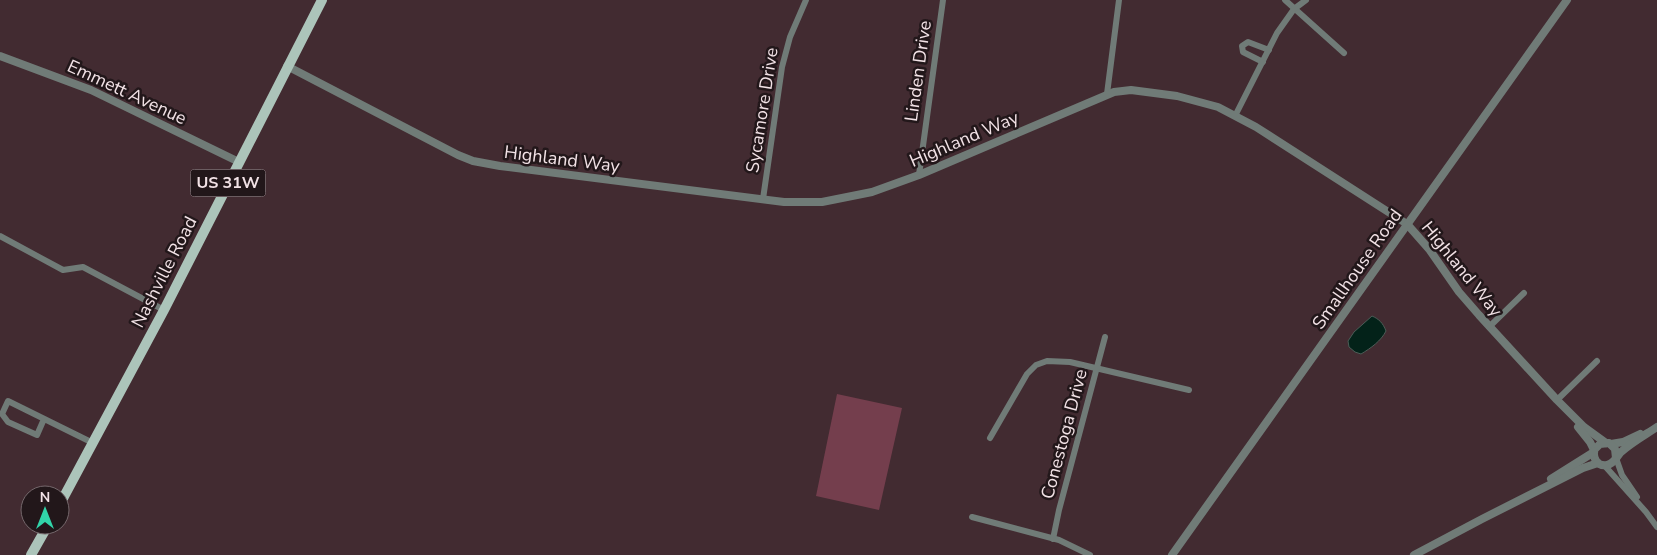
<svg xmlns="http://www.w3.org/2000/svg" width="1657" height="555" viewBox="0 0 1657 555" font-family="'Nunito Sans',sans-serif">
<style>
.green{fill:#743e4d}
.water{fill:#032219;stroke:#4b5c56}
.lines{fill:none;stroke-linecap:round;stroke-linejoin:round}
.minor{stroke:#707b77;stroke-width:6}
.tertiary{stroke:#707b77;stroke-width:8}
.primary{stroke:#acc4ba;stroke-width:10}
.labels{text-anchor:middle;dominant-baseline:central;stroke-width:5;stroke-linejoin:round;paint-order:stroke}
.shield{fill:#22171a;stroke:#b4a5a9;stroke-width:1}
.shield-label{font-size:16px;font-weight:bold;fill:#f2e2e6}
.street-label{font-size:18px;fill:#f2e2e6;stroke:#22171a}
</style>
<rect width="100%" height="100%" fill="#422b31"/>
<!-- green -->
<polygon class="green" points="837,394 902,408 879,510 816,496"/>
<!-- water -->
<path class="water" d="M1372 316C1379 319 1383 323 1386 331 1381 341 1371 348 1361 354L1355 352 1349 347 1348 341 1354 332Z"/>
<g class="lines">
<!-- minor -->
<g class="minor">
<polyline points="1285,0 1344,53"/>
<polyline points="1263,62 1243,52 1242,46 1248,42 1269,50"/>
<polyline points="1107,94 1119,0"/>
<polyline points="1235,116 1277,33 1294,9 1306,0"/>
<polyline points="919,175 943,0"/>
<polyline points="763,199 782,67 790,37 806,0"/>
<polyline points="0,236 63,270 83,267 164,310"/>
<polyline points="1489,327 1524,293"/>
<polyline points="1557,400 1597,361"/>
<polyline points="44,419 37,435 8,422 2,414 8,401 93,443"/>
<polyline points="990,438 1027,374 1036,365 1047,361 1070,362 1189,390"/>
<polyline points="1616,458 1622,475 1637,497"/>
<polyline points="1604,465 1646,512 1657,527"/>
<polyline points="972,517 1059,540 1090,555"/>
<polyline points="1053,539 1059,510 1105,337"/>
</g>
<!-- tertiary -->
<g class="tertiary">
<polyline points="0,56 91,90 239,162"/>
<polyline points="287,66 458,155 473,161 500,166 784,202 822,202 872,192 919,175 1114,92 1131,90 1177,96 1218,107 1256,127 1407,224 1429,249 1459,292 1479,315 1557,400 1584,427 1606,443"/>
<polyline points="1578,427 1590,442 1594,450"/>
<polyline points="1611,444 1623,442 1640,434"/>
<path d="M1616 458 1615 449 1609 443 1600 444 1594 450C1593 458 1597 467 1607 465 1614 464 1617 456 1621 452 1632 442 1645 435 1657 427"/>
<polyline points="1551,479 1594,452"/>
<polyline points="1172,555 1567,0"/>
<polyline points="1414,555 1482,519 1583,468 1598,463"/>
</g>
<!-- primary -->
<g class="primary">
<polyline points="60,504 164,310 322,0"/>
<polyline points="31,555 48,525"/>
</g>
</g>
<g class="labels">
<!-- shield labels -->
<rect class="shield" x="190.5" y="169.5" width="75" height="27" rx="4"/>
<g class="shield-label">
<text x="228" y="183">US 31W</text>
</g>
<!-- street labels -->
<g class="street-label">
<text transform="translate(918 71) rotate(-82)">Linden Drive</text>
<text transform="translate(127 92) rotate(25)">Emmett Avenue</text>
<text transform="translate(762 110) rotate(-81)">Sycamore Drive</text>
<text transform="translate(964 139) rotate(-23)">Highland Way</text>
<text transform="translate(562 159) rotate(7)">Highland Way</text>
<text transform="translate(1357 269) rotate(-55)">Smallhouse Road</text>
<text transform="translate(1462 269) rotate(51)">Highland Way</text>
<text transform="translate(164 272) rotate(-63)">Nashville Road</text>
<text transform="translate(1064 434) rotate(-75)">Conestoga Drive</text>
</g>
</g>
<!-- north arrow -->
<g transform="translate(45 510)"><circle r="24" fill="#22171a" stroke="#75686c"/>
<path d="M0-4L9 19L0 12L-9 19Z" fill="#31d4a9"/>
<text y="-8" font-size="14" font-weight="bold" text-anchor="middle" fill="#f2e2e6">N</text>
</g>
</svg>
